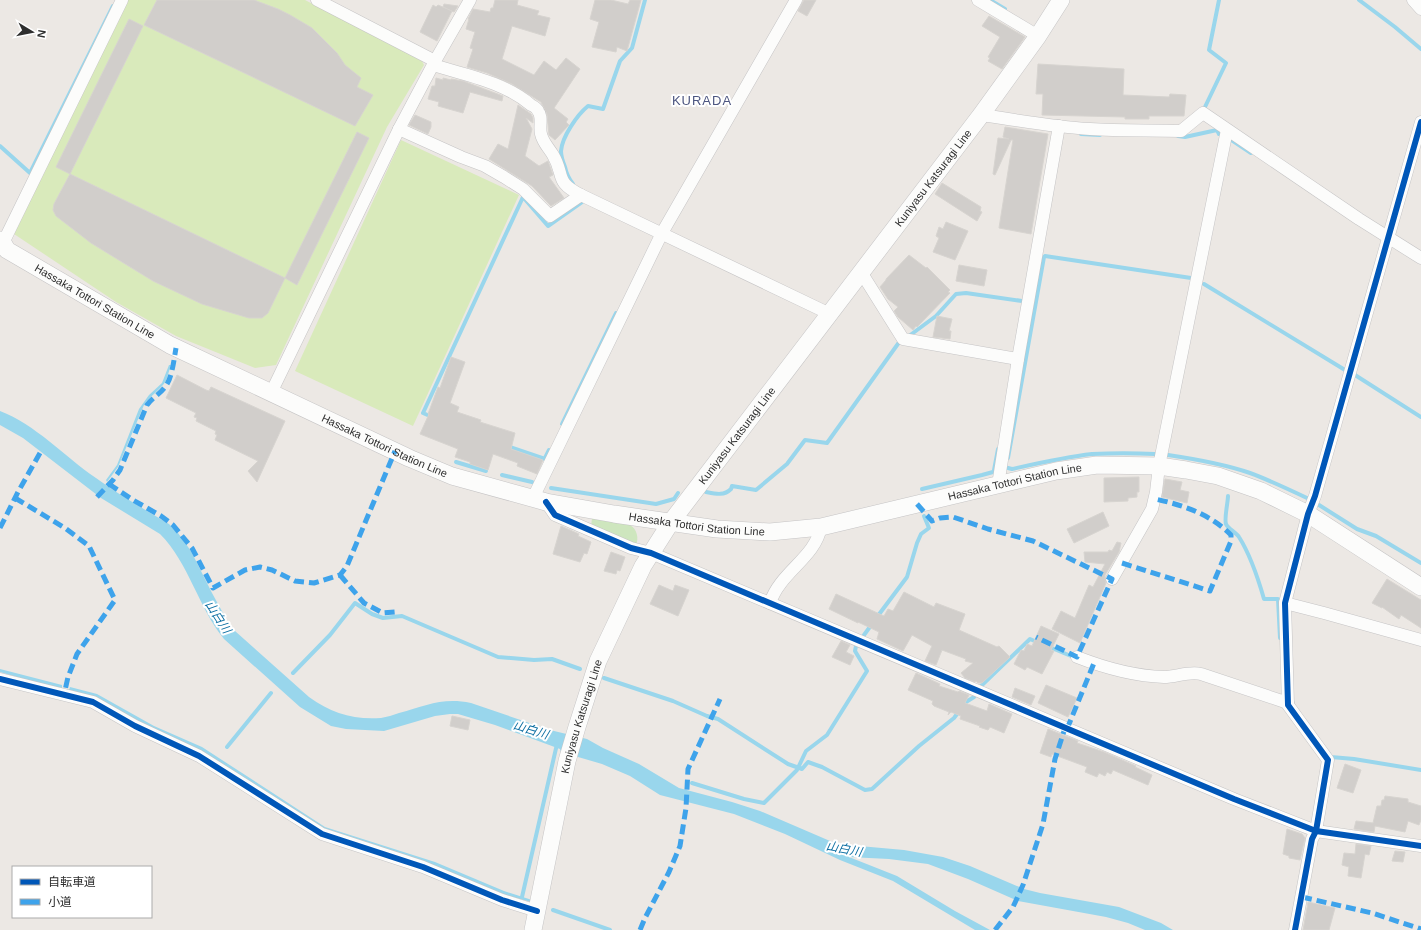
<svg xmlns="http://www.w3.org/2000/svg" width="1421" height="930" viewBox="0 0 1421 930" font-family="Arial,'Noto Sans JP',sans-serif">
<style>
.green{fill:#cee6be}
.pitch{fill:#d9eabb}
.water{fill:#99d6ec}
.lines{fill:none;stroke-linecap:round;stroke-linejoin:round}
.stream{stroke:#99d6ec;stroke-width:4}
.building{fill:#d1cecb;stroke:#d7d4d0}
.street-casing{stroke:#c5c4c5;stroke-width:13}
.secondary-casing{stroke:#c5c4c5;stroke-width:18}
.street{stroke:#fcfcfb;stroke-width:12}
.secondary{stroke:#fcfcfb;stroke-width:17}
.quiet{stroke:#3ea3eb;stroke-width:5;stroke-dasharray:10 5;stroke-linecap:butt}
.cycleway-casing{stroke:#fff;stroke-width:8}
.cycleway{stroke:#0057b8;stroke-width:6}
.labels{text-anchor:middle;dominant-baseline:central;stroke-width:4;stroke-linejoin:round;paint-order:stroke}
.street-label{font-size:11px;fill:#2e2e2e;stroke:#fff}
.water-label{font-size:12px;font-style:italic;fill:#0d6fa3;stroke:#fff}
.quarter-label{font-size:13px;letter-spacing:1px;fill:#4d5680;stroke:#fff}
</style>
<rect width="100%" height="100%" fill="#ece8e4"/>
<!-- green -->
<path class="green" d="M592 518C600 519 625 522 630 525 637 529 639 538 636 545L591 527Z"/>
<!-- pitch -->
<g class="pitch">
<polygon points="128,0 305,0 422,61 424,65 387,127 276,365 255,368 176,336 116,302 14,234"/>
<polygon points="401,140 519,195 413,426 295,371"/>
</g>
<!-- water -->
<g class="water">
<path d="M169 365H171C169 370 168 376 166 381 160 390 150 396 144 405L118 467 107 482 106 480 117 465 139 409 149 395 162 383Z"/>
<path d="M0 411C35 424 65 457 96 478 119 495 144 509 169 524L178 533 191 551 212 593 229 624 235 631 309 697C331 713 353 720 381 718 387 717 393 715 399 713 426 706 442 697 471 703L550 730 587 739 603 748 639 764 679 788 732 802 760 811 837 844 904 850 943 857 970 866 1024 889 1040 893 1119 907 1161 923 1173 930H1145L1128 923 1106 917 1018 901 968 879 928 864 889 859 849 857 897 876 955 911 990 930H975L893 881 840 860 785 834 734 814 660 795 630 776 602 764 561 752 560 749 495 725 458 714H450L435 716 384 731 346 729 331 726 300 707 224 639C198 607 189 563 160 534L101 498 23 438 0 425Z"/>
<polygon points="0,669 62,685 62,688 44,685 0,672"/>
<polygon points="70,687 97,694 154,726 202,747 325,827 435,862 504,891 532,900 531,902 502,894 323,829 149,727 95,697 69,690"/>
</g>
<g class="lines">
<!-- stream -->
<g class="stream">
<polyline points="990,0 1005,9"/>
<polyline points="1359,0 1395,27 1421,49"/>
<polyline points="1204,109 1226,63 1209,50 1219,0"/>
<polyline points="1081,134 1100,135"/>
<polyline points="1178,136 1185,137 1217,130 1219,134"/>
<polyline points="1230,139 1251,153"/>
<polyline points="0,146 30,173 113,6"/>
<path d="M573 184C569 179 566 172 565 167 563 162 561 156 561 151 562 137 577 115 588 106L603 109 620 61 632 48 645 0"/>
<polyline points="1045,256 1191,278"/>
<polyline points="1204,284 1345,370"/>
<polyline points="909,336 936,316 956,294 966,293 1022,301"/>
<polyline points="1355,375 1421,417"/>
<polyline points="432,417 423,413 523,197 548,226 582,202"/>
<polyline points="562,424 616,313"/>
<polyline points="507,446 545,459"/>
<path d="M1168 455C1195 459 1224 464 1250 473 1269 480 1288 489 1307 498"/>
<polyline points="545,458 549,450"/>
<polyline points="1008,458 1044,257"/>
<polyline points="456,462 486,471"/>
<path d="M1008 468 1012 469C1039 463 1065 457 1092 454 1113 453 1134 453 1155 454"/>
<polyline points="994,470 998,449"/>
<polyline points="502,475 532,482"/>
<polyline points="551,488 656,504 674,499 678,493"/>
<polyline points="922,489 982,475 993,472"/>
<path d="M706 492C716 494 724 496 731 489L732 486 756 490 787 464 805 440 827 443 900 341"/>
<path d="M1228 496C1228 502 1224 519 1226 524 1228 529 1236 532 1239 537 1251 556 1258 578 1264 599H1278L1280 638"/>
<polyline points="1319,505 1357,529 1376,536 1421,563"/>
<polyline points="877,617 907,577 917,543 921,534 929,528 924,516"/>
<polyline points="1047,646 1071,656"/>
<polyline points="293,673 330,635 355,603 372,614 383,618 402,616 498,657 534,660 552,659 580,669"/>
<polyline points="604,678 673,701 707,716 718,719 788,764 802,769 808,762 822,767 865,790 872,789 919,746 954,718 966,702 974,697"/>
<polyline points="981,686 1030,639 1039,643"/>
<polyline points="227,747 271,693"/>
<polyline points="1329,754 1331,757 1354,759 1421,770"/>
<polyline points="692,783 744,799 764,803 797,770 806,751 827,735 867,671 855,651 856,646 872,624"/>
<polyline points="522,897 557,744"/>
<polyline points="553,910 610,930"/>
</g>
</g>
<!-- building -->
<g class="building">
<polygon points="157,0 254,0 278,9 290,15 312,28 337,53 345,65 361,78 357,87 373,95 355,126 144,25"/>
<polygon points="495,0 518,0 517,5 539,11 537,15 550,18 545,36 512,26 502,59 534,75 544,61 556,70 566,58 580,69 554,108 568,119 566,122 569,125 555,140 549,135 547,114 541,102 512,84 487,73 467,67 473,49 470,48 475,32 466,29 469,19 468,19 473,9 490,12 491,8 493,8"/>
<polygon points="595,0 611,0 628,4 630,0 641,0 627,51 617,47 616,52 592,47 599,22 590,19"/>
<polygon points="804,0 816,0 807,16 798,11"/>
<polygon points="444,4 458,6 454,12 443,7"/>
<polygon points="433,5 436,7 438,5 452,11 437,41 420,32"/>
<polygon points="989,16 1025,37 1002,69 988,61 990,58 988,57 1000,37 982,26"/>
<polygon points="129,19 143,26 70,174 56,167"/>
<polygon points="1038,64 1124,69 1123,95 1169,97 1170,94 1186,95 1184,116 1149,116 1149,119 1125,119 1125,117 1042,115 1043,94 1036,94"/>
<polygon points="436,78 443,80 443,78 451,80 451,79 463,81 503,96 502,101 470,92 463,113 438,106 439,102 428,99 432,86 435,86"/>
<polygon points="518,105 531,114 533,118 533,123 526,118 532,129 525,156 539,166 548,161 553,175 549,177 564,198 551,206 532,186 489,159 498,144 508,149"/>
<polygon points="415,115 431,122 431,127 428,134 409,125"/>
<polygon points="1005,127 1048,134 1031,234 999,228 1013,140 1011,140 995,175 993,174 998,138 1009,139 1003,137"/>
<polygon points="357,132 369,138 297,285 285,278"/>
<polygon points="70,174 285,278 268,313 262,318 249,318 202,304 153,281 91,243 56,216 53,210 54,204"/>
<polygon points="942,183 981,207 980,211 982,212 977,221 935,194"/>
<polygon points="946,222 968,231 955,260 933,252 939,238 936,236 939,227 943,229"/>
<polygon points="909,255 926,268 927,267 950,290 948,292 950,293 917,327 916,326 913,330 898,317 894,311 898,307 888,299 880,287 886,280 886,279"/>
<polygon points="959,265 987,270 984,286 956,281"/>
<polygon points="937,316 952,319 949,331 951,331 950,339 933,337"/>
<polygon points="451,357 465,362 450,403 459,407 457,412 481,420 480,422 515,433 511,449 543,460 537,474 517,466 518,463 493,454 488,470 470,464 470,462 455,457 458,449 420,434 429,414 428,414 438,387 440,388"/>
<polygon points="177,375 206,390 209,391 211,387 285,421 257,482 248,471 258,461 215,440 217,435 215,434 216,431 196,421 197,418 194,417 196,413 166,398"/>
<polygon points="1139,477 1139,492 1137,492 1137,497 1128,498 1128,501 1104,502 1104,478"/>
<polygon points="1165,479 1182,482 1180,490 1189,492 1187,503 1162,497"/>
<polygon points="1103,512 1109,526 1074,543 1067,529"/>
<polygon points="561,526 579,534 578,536 591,542 587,554 584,553 580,562 553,554"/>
<polygon points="1117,542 1121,543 1119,552 1105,575 1105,579 1106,583 1080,643 1052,629 1061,611 1075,618 1089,585 1093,587 1105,564 1085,562 1084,552 1108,552 1109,550 1112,551"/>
<polygon points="611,552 625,557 620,571 617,570 616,574 604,571"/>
<polygon points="1387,579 1421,600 1421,628 1401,615 1399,619 1382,607 1382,608 1372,603"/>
<polygon points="659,585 673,591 675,585 689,590 678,616 650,604"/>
<polygon points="904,592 934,607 936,603 965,614 959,630 997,647 999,646 1010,657 982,683 978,683 976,681 975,682 965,678 961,673 973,663 965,661 966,659 942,650 936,665 925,661 932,646 912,635 903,651 877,639 879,632 858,622 858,623 829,609 836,594 884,616 888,609 893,611"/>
<polygon points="1041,626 1059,634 1051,650 1054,651 1042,674 1027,667 1025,670 1014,664 1021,650 1024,651 1027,644 1032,646"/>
<polygon points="841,641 850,645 846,652 854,656 850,665 832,657"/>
<polygon points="916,673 940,684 939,686 958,692 959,691 969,695 965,703 987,711 989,704 1012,714 1004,733 990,727 988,730 979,727 980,726 960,719 961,716 951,712 948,715 949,712 934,706 932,704 933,701 908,690"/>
<polygon points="1046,685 1077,698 1068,717 1038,703"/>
<polygon points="1015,688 1035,696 1031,705 1012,697"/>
<polygon points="452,716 470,720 468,730 450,726"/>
<polygon points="1048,729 1078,741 1077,743 1104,752 1136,766 1135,767 1152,775 1148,785 1113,770 1111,774 1107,772 1105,776 1099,773 1097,777 1085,772 1087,767 1052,754 1051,757 1040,753"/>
<polygon points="1345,764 1361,770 1353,793 1337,788"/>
<polygon points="1385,796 1408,799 1408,802 1421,806 1421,820 1419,825 1408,821 1405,832 1375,826 1374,832 1354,829 1356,821 1373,823 1377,806 1381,806 1382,800 1384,800"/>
<polygon points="1287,829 1302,834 1305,838 1300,860 1289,858 1289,856 1283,854"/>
<polygon points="1356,844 1371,846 1369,855 1365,854 1361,878 1348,876 1349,867 1342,865 1344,853 1355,854"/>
<polygon points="1395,851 1405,852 1403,862 1392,861"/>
<polygon points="1308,902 1335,908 1329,930 1303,930"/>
</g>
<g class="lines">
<!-- street casing -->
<g class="street-casing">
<g id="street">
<polyline points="317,0 435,61"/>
<polyline points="978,0 1038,36"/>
<polyline points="1413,0 1421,9"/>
<path d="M433 65C466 75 504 82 531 105 533 106 537 108 538 111 543 117 539 127 541 134 543 143 549 148 553 155 565 175 554 182 581 195"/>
<path d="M981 115C1017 120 1053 127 1090 129 1120 131 1151 130 1181 131L1203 113 1359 219 1421 258"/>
<polyline points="399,129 461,157 485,166 504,177 523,189 550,216 581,195 830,314"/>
<polyline points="3,243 122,0"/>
<polyline points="861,272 903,339 1018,359"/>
<polyline points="271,393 399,129 435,61 470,0"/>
<polyline points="998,485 1018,359 1059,126"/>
<polyline points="533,498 662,233 796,0"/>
<polyline points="546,502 555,515 631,548 651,553 1234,799 1316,831 1421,846"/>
<polyline points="1112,579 1152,509 1156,492 1159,466 1227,130"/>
<path d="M770 603C780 572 815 558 821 527"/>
<polyline points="1285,603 1324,613 1421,640"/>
<path d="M1077 657C1105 668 1134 676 1164 677 1176 677 1189 671 1201 674L1288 703"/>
<polyline points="0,679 93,702 135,726 199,756 322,834 423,867 502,900 537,911"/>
<polyline points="1295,930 1312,839 1316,831 1328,760 1288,705 1285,603 1308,514 1315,496 1421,122"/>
</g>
</g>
<!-- secondary casing -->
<g class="secondary-casing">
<g id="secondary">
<path id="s1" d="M0 240 3 243 7 250 170 345 409 458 452 476 546 502 614 514 717 529 770 532 821 527 1056 471 1097 465 1159 466 1186 470 1218 476 1261 491 1308 514 1421 587"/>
<path id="s2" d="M533 930 567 761 577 727 598 661 643 566 671 522 981 115 1038 36 1061 0"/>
</g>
</g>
<!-- street -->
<use href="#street" class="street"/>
<!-- secondary -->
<use href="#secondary" class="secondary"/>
<!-- quiet -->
<g class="quiet">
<polyline points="109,484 133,500 161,516 173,525 192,548 213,588 245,570 260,567 272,570 295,581 314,583 340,575 347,566 395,451"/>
<path d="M97 497 113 480 120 470 147 405C152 398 160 394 165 387 172 379 174 359 176 348"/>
<polyline points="15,498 65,528 89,546 115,600 77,654 68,677 64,695"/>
<polyline points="917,504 932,521 940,518 953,517 988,529 1033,541 1112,579 1077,657 1036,637"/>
<polyline points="0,528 18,492 40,453"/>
<path d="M1122 563 1210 591 1231 541V535C1210 514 1183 505 1155 499"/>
<polyline points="340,575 364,603 383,613 395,612"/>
<polyline points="1067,729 1094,663"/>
<polyline points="1302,897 1372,913 1421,929"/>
<polyline points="640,930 645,918 669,872 680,846 686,808 688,769 720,699"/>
<polyline points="995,930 1013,907 1023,885 1043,824 1055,759 1065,728"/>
</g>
<!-- cycleway casing -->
<g class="cycleway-casing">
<g id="cycleway">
<polyline points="546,502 555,515 631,548 651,553 1234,799 1316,831 1421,846"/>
<polyline points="0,679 93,702 135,726 199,756 322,834 423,867 502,900 537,911"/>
<polyline points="1295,930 1312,839 1316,831 1328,760 1288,705 1285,603 1308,514 1315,496 1421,122"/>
</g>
</g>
<!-- cycleway -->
<use href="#cycleway" class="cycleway"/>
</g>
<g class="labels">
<!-- street labels -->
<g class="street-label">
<text stroke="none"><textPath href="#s2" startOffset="867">Kuniyasu Katsuragi Line</textPath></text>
<text stroke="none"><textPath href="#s1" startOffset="114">Hassaka Tottori Station Line</textPath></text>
<text stroke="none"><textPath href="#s2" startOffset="543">Kuniyasu Katsuragi Line</textPath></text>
<text stroke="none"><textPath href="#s1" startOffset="438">Hassaka Tottori Station Line</textPath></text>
<text stroke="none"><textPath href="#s1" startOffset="1086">Hassaka Tottori Station Line</textPath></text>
<text stroke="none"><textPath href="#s1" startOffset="762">Hassaka Tottori Station Line</textPath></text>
<text stroke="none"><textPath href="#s2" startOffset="219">Kuniyasu Katsuragi Line</textPath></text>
</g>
<!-- water labels -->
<g class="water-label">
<text transform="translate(218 617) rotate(57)">山白川</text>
<text transform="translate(531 730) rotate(17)">山白川</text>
<text transform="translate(844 849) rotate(11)">山白川</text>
</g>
<!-- quarter labels -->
<g class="quarter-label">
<text x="702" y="100">KURADA</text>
</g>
</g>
<!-- legend -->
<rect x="12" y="866" width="140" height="52" fill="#ffffff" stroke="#ababab"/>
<rect x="20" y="879" width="20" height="6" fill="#0057b8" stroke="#ababab"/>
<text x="48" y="886" font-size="12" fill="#2e2e2e">自転車道</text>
<rect x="20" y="899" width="20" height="6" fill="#3ea3eb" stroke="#ababab"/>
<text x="48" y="906" font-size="12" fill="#2e2e2e">小道</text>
<!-- north arrow -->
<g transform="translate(32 32) rotate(100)" stroke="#ffffff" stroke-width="3" paint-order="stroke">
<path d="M0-3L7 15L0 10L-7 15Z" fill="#2e2e2e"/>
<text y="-6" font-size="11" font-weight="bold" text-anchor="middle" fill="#2e2e2e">N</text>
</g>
</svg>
